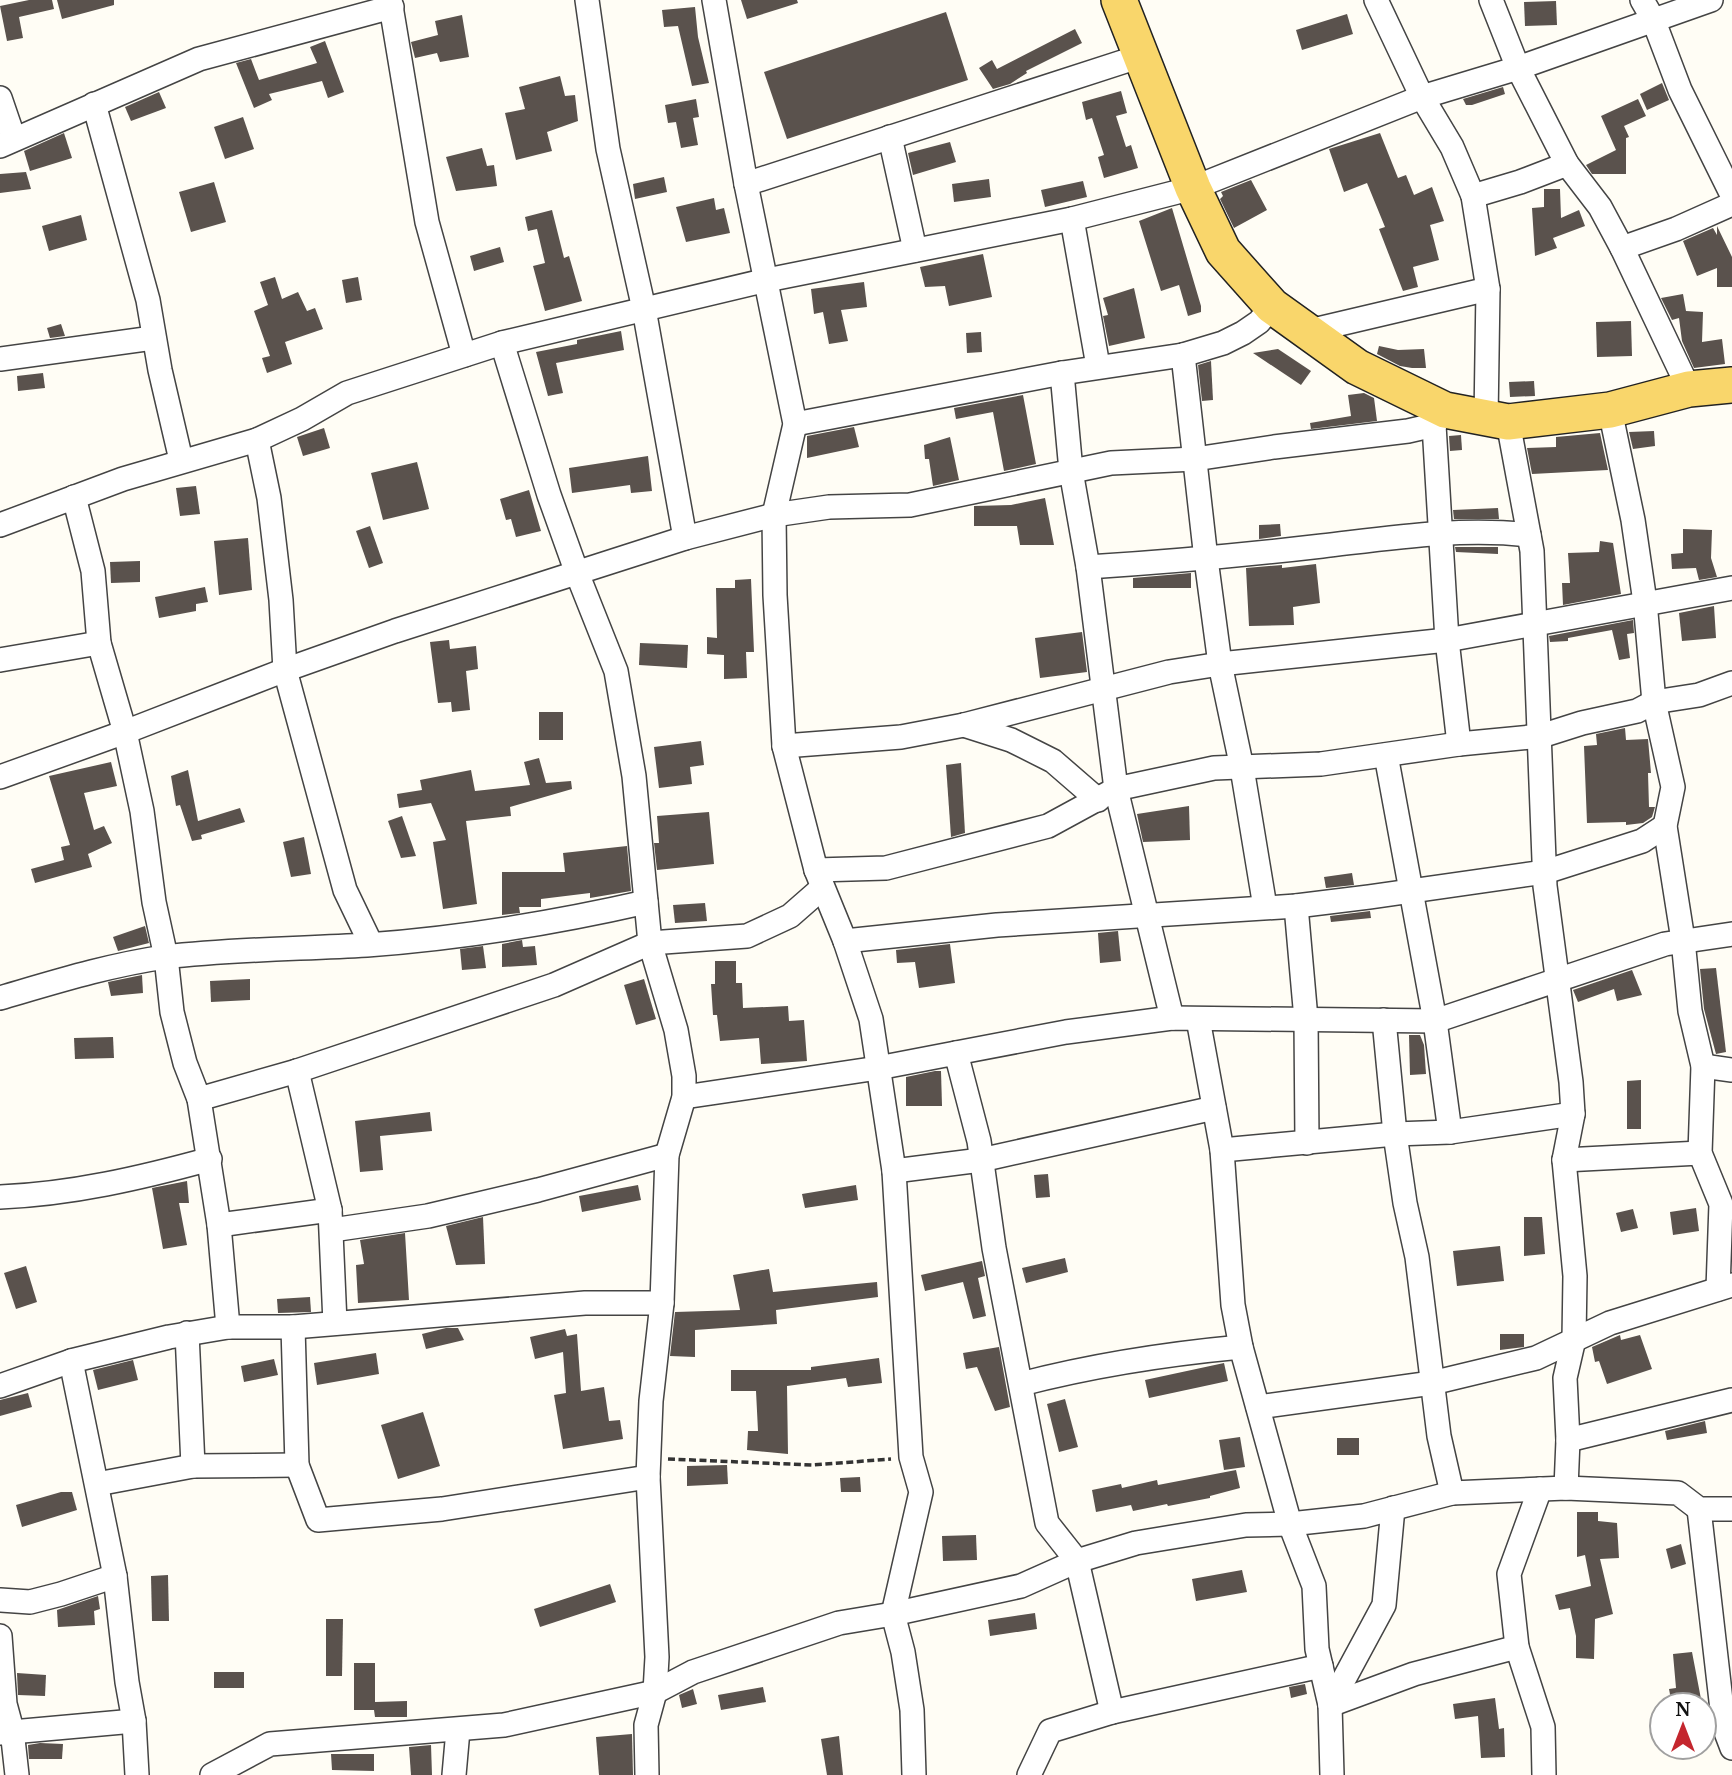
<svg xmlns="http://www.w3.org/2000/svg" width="1732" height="1775" viewBox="0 0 1732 1775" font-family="'Noto Serif',serif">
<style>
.building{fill:#5a524d}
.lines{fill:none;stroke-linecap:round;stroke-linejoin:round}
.street-casing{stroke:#444;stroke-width:26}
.primary-casing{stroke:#222;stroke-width:38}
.path{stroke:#333;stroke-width:3.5;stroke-dasharray:7 3.5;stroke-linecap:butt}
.street{stroke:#fff;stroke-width:23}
.primary{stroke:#f9d66b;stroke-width:35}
</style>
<rect width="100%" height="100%" fill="#fffdf5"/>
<!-- building -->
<g class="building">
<polygon points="29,0 52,0 54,9 19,17 23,38 7,41 0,6"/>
<polygon points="57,0 114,0 114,5 62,19"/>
<polygon points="741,0 797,0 798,3 747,19"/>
<polygon points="1556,1 1557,25 1525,26 1524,2"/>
<polygon points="695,7 698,37 709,83 692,86 678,26 664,27 662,10"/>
<polygon points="946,12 968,80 787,139 764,72"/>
<polygon points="1347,14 1353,34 1302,50 1296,30"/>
<polygon points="462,15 469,57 440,62 437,53 415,58 411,42 438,35 435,21"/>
<polygon points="1075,29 1082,43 1026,71 1027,73 1010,84 993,89 979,68 992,60 997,69"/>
<polygon points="325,41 344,92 328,98 322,81 269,94 272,100 254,108 236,63 251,59 259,80 317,63 310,47"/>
<polygon points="560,76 565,96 575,95 578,121 547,132 552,151 516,160 505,113 525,109 519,87"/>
<polygon points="1662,83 1669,100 1647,110 1640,94"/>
<polygon points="1503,87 1505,94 1472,105 1466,105 1463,99"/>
<polygon points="1121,91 1127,113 1116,116 1126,147 1131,145 1138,168 1104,178 1098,157 1104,155 1092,118 1086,120 1082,102"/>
<polygon points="159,92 166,108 131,121 125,107"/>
<polygon points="696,99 699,117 693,118 698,145 681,148 676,122 668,123 665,105"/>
<polygon points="1638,99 1646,116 1624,126 1629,137 1626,138 1626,174 1592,174 1586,165 1616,150 1601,116"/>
<polygon points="243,117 254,149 225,159 214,127"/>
<polygon points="64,133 72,158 30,171 24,151"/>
<polygon points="1380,133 1398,178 1406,175 1414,195 1432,187 1444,221 1430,225 1439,260 1413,267 1418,287 1403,291 1379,229 1385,227 1367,183 1344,192 1329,149"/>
<polygon points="950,142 956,162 913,175 908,153"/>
<polygon points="482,148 487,166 494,165 497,186 456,191 446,157"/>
<polygon points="26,172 31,189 0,193 0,174"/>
<polygon points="664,177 667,192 635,199 633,184"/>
<polygon points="989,179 991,197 954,202 952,184"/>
<polygon points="1251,180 1267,210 1234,228 1220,199 1223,196 1221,192"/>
<polygon points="1083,181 1087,197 1045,207 1041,190"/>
<polygon points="214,182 226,222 191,232 179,192"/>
<polygon points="1544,189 1560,189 1561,218 1579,210 1585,226 1553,238 1557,248 1535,256 1532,208 1544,207"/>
<polygon points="714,198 716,210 724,208 730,233 686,242 676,207"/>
<polygon points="1172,208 1201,306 1201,312 1188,316 1179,285 1161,291 1139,221"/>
<polygon points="552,210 564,258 569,256 582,301 545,311 533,266 545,263 537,229 528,231 525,217"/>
<polygon points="81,215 87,240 49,251 42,226"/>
<polygon points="1717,226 1732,257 1732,287 1717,287 1717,268 1697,276 1683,241 1713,228 1717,235"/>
<polygon points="500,247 504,262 474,271 470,256"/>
<polygon points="983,254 992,297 949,306 945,286 925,287 920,267"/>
<polygon points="275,277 282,299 298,292 307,311 315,308 323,329 285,342 292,364 267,373 262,358 270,356 254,311 268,305 260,282"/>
<polygon points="358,277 362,300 346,303 342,280"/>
<polygon points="864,282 867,307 841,310 848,341 829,344 823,312 814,314 811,289"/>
<polygon points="1134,288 1145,338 1109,346 1103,316 1108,315 1103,298"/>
<polygon points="1683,294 1686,311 1703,312 1702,342 1722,339 1725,364 1694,368 1682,341 1679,318 1672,320 1661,298"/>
<polygon points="1631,321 1632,356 1597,357 1596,322"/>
<polygon points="61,324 65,336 50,338 47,328"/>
<polygon points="621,331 624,350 556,363 563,393 548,396 536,352 577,344 577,340"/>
<polygon points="981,332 982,352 967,353 966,333"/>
<polygon points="1379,346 1398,350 1424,349 1426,368 1412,368 1400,366 1377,354"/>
<polygon points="1278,349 1311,371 1301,385 1253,353"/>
<polygon points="1211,361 1213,400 1202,401 1198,365"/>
<polygon points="43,373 45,388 18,391 17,376"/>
<polygon points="1534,381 1535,396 1510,397 1509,382"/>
<polygon points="1364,393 1374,398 1377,421 1311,429 1310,423 1351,416 1348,395"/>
<polygon points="1023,395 1036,464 1004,471 993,412 956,419 954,408"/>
<polygon points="854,427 859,447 807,458 807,436"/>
<polygon points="324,428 330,448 303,456 297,437"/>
<polygon points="1654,431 1655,446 1633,449 1629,432"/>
<polygon points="1600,433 1608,470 1532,474 1527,448 1556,447 1556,437"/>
<polygon points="1461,435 1462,450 1450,451 1449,436"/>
<polygon points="950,437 959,480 933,486 929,459 925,459 924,445"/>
<polygon points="648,456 652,491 631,493 630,485 572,493 569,468"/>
<polygon points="417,462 429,509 383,520 371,473"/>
<polygon points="196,486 200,514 180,516 176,488"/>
<polygon points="529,490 541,531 516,537 511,519 506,520 500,499"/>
<polygon points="1045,498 1054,545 1020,545 1017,526 974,526 974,506 1011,505"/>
<polygon points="1498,508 1499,519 1454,519 1453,510"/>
<polygon points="1280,524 1281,536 1259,539 1259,525"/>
<polygon points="370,526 383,563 369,568 356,531"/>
<polygon points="1683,529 1712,530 1711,558 1717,577 1699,580 1696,568 1672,569 1671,554 1683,553"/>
<polygon points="248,538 252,590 219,595 214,541"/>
<polygon points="1600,541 1613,543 1621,594 1563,605 1562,583 1570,583 1568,553 1599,552"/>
<polygon points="1455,547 1498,547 1498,554 1456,552"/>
<polygon points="140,561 140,582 111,583 110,562"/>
<polygon points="1316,564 1320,603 1293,607 1294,625 1249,626 1246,568 1282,565 1282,568"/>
<polygon points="1191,573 1191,588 1133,588 1133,578"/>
<polygon points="751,579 754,652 746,652 747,678 724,679 724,655 707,654 707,637 717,638 716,588 735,588 735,580"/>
<polygon points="205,587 208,602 196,604 196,611 159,618 155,597"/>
<polygon points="1714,606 1716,638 1682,641 1679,613"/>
<polygon points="1633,620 1634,633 1627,634 1630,658 1619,660 1612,630 1568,638 1568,641 1550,642 1549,636"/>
<polygon points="1082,632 1087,672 1040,678 1035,638"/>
<polygon points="449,640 450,649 476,646 478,669 466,671 470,710 452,712 451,702 438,703 430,642"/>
<polygon points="640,643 688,645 687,668 639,665"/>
<rect x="539" y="712" width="24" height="28"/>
<polygon points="1625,728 1626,740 1648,739 1651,773 1648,773 1649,807 1655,807 1652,817 1643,823 1626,825 1626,822 1587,823 1584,746 1597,745 1596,734"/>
<polygon points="701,741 704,765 690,767 692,784 659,788 654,747"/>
<polygon points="539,758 546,783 571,781 572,789 510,807 511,816 466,821 477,904 443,909 433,842 446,840 431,803 399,808 397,794 422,790 420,780 471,770 475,791 530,785 524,762"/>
<polygon points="111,762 117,786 84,793 94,830 104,826 112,843 88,854 92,867 35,883 31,869 64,860 61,847 70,845 49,776"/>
<polygon points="961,763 965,833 951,837 946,765"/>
<polygon points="188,770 198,821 240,808 245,822 201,835 202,839 192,841 180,805 176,806 171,776"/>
<polygon points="1189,806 1190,840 1143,842 1137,814"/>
<polygon points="709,812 714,864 657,870 654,843 659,843 657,816"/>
<polygon points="402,816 416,856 401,858 388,821"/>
<polygon points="304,837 311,874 291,877 283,842"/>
<polygon points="627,846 631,891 590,898 590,893 541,899 541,907 519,907 520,913 502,915 502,872 565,872 563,853"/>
<polygon points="1352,873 1354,885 1326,888 1324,877"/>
<polygon points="705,903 707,921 675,923 673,905"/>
<polygon points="1370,911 1371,918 1331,922 1330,916"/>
<polygon points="145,926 149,943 118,951 113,937"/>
<polygon points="1118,931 1121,961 1100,963 1098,933"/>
<polygon points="522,940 523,947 535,946 537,965 502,967 502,944"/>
<polygon points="950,944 955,983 919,988 915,962 897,963 896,950"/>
<polygon points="483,946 486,968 462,970 460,949"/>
<polygon points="715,961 736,961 736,983 742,983 743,1008 788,1006 789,1021 804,1020 807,1061 761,1064 759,1038 720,1041 717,1015 713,1015 711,984 715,984"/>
<polygon points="1716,968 1726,1052 1716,1054 1704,1009 1700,969"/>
<polygon points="1632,970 1642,995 1617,1001 1614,989 1578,1002 1573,990"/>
<polygon points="142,975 143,993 111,996 108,982"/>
<polygon points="250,979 250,1000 211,1002 210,981"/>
<polygon points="644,979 656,1019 636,1025 624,985"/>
<polygon points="1409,1035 1420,1035 1424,1045 1426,1074 1410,1075"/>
<polygon points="113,1037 114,1058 75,1059 74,1038"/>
<polygon points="935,1071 941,1071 942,1106 906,1106 906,1077"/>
<polygon points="1641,1080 1641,1129 1627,1129 1627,1081"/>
<polygon points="430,1112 432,1131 380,1136 383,1170 360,1172 355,1121"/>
<polygon points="1048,1174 1050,1197 1036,1198 1034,1175"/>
<polygon points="187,1181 189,1203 179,1203 187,1245 163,1249 152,1188"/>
<polygon points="638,1185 641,1200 582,1212 579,1196"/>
<polygon points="856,1185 858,1200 805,1208 802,1194"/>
<polygon points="1696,1208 1699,1231 1673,1235 1670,1212"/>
<polygon points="1633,1209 1638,1228 1621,1232 1616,1213"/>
<polygon points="483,1217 485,1264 456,1265 446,1226"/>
<polygon points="1524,1217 1542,1217 1545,1254 1524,1256"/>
<polygon points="405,1233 409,1300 358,1303 356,1265 364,1264 360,1240"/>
<polygon points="1500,1246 1504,1281 1457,1286 1453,1251"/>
<polygon points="1065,1258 1068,1272 1026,1283 1022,1268"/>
<polygon points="982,1261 985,1276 978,1278 986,1316 973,1319 963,1282 925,1291 921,1275"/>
<polygon points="26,1266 37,1302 16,1309 4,1273"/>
<polygon points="769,1269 773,1292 877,1282 878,1297 776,1310 777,1324 695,1330 695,1357 670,1356 675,1312 740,1310 733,1275"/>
<polygon points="310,1297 311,1312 278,1313 277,1299"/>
<polygon points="446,1328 458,1328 464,1340 426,1349 422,1334"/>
<polygon points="565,1329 567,1336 577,1334 581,1391 604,1387 609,1421 620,1420 623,1439 563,1449 554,1395 566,1393 563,1352 535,1359 530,1337"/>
<polygon points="1500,1334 1524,1334 1524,1347 1500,1350"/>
<polygon points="1620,1335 1621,1340 1640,1335 1652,1369 1607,1384 1599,1361 1595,1362 1592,1347"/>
<polygon points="999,1347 1010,1407 995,1411 977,1367 966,1369 963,1353"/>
<polygon points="376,1353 379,1374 317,1385 314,1363"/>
<polygon points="879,1358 882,1383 848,1387 846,1378 787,1386 788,1454 747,1450 748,1431 758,1431 756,1391 731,1391 731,1370 811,1370 811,1367"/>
<polygon points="274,1359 278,1375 244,1382 241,1366"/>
<polygon points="133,1360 138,1380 98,1390 93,1370"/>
<polygon points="1224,1363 1228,1381 1149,1398 1145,1380"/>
<polygon points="28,1393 32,1407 0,1416 0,1400"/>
<polygon points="1065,1399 1078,1447 1059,1452 1047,1404"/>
<polygon points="423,1412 440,1466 398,1479 381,1425"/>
<polygon points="1705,1421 1707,1433 1667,1440 1665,1431"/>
<polygon points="1240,1437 1245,1467 1224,1470 1219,1440"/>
<rect x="1337" y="1438" width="22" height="17"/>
<polygon points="727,1465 728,1484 687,1486 687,1466"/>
<polygon points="1236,1470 1240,1488 1210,1496 1210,1498 1168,1506 1167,1504 1133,1511 1131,1505 1096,1512 1092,1490 1121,1484 1122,1488 1157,1480 1158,1485"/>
<polygon points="860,1477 861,1492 841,1492 840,1478"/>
<polygon points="61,1492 72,1492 77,1510 22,1527 16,1505"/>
<polygon points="1577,1512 1598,1512 1598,1521 1617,1523 1619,1558 1600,1559 1613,1614 1595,1619 1594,1659 1576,1658 1576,1636 1570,1608 1559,1610 1555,1595 1591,1586 1585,1555 1577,1557"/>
<polygon points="976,1535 977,1560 943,1561 942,1536"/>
<polygon points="1681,1544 1686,1564 1671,1569 1666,1549"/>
<polygon points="1242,1570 1247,1592 1196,1601 1192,1579"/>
<polygon points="168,1575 169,1621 152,1621 151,1576"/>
<polygon points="610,1584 616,1602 540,1627 534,1609"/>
<polygon points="98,1596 100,1609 94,1611 95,1625 58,1627 57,1610"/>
<polygon points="1035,1613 1037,1629 990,1636 988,1620"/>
<polygon points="326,1619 343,1619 342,1676 326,1676"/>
<polygon points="1692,1652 1701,1699 1672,1705 1669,1689 1676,1688 1673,1654"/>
<polygon points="354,1663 375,1663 375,1702 407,1701 407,1717 375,1717 374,1710 354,1710"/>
<rect x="214" y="1672" width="30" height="16"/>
<polygon points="17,1673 46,1675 45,1696 18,1695"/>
<polygon points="1305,1684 1307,1694 1291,1698 1289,1687"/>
<polygon points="763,1687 766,1702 721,1710 718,1695"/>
<polygon points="693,1689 697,1704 682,1708 679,1695"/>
<polygon points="1495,1698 1499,1729 1504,1728 1505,1757 1481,1758 1478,1716 1455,1719 1453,1704"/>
<polygon points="632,1734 633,1775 599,1775 596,1737"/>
<polygon points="839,1736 843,1775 827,1775 821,1739"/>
<polygon points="40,1743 63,1744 62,1759 29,1759 28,1745"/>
<polygon points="431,1745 432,1775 411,1775 409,1747"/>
<polygon points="331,1754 374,1754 374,1771 332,1770"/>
</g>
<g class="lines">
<!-- street casing -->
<g class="street-casing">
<g id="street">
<polyline points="390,0 427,222 464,355"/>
<polyline points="587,0 608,149 644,309 685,538"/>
<polyline points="714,0 746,184 795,424 774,515 775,595 784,746 816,870 845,941 871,1019 894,1171 911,1457 921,1492 893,1614 903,1652 912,1710 914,1775"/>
<polyline points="1376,0 1422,97 1452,147 1473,196 1488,289 1486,419"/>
<polyline points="1491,0 1518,68 1567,164 1600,207 1622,248 1689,389"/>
<polyline points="1642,0 1653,19 1680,90 1732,195"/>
<polyline points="0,98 14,139"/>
<polyline points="94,104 148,300 160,370 181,460"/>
<polyline points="890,137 915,250"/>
<polyline points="0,146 199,59 392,7"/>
<polyline points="746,184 1141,56"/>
<polyline points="1473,196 1520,182 1567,164"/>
<polyline points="1072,219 1098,366"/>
<polyline points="1622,248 1676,229 1732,204"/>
<polyline points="1305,332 1488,289"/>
<polyline points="502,343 549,495 577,573 616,671 634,776 650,943 676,1030 684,1076 684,1097 667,1155 662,1303 651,1401 648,1477 657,1657 655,1692 646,1725 647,1775"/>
<polyline points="1183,355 1206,559 1220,664 1242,768 1265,907"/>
<polyline points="0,359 153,338"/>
<polyline points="1062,373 1071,471 1088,567 1116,789 1172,1018"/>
<polyline points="1610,410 1633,520 1645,602 1654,702 1673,787 1665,826 1683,940 1690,1011 1703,1066 1700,1153 1721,1204 1718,1289"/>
<polyline points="1508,422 1532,551 1545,886 1571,1082 1573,1114 1564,1160 1575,1276 1574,1339 1565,1378 1568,1440 1566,1488"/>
<polyline points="795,424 1062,373 1183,355 1223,343 1243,333 1259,322 1272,306"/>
<polyline points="1434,425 1447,640 1459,744"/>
<polyline points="257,440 269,498 281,600 285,670 345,890 371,944"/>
<polyline points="74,497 93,571 99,643 125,732 142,811 154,902 166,957 172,1012 185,1063 199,1099 219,1225 228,1327"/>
<polyline points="0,525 123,479 257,440 302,419 347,393 502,343 767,280 1072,219 1193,188 1422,97 1518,68 1711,0"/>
<path d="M1088 567C1167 562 1244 555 1322 546 1391 538 1461 527 1529 535"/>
<polyline points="0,660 99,643"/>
<polyline points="964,725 1011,740 1053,761 1098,800"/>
<polyline points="784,746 901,737 964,725 1169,672 1220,664 1447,640 1732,588"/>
<polyline points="1386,755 1435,1021 1450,1132"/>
<polyline points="0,777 125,732 285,670 395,631 685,538 774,515 829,507 910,505 1111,463 1195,459 1274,447 1408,431 1434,425 1445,410"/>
<polyline points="816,870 886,868 1048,826 1116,789 1214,768 1321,764 1459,744 1541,736 1582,723 1637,711 1654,702 1699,695 1732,683"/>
<polyline points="1296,906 1306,1019 1307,1143"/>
<polyline points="845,941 997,925 1296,906 1369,897 1545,872 1642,841 1665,826"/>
<path d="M0 998C55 982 109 965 165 957 232 949 300 949 367 945 461 938 554 923 646 902"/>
<polyline points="1198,1019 1222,1150 1233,1305 1241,1347 1290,1524 1314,1586 1317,1649 1330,1705 1332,1775"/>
<polyline points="1384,1020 1395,1134 1405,1203 1417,1257 1439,1436 1452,1493"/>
<polyline points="956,1053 1066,1032 1172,1018 1435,1021 1665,944 1732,934"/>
<polyline points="1703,1066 1732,1070"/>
<polyline points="297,1071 330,1210 335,1323"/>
<polyline points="684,1097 878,1068 956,1053 979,1141 994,1248 1047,1523 1077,1561 1112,1712"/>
<polyline points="199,1099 297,1071 554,985 650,943 747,936 790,916 822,888"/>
<polyline points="1222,1150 1395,1134 1450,1132 1573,1114"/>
<polyline points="1564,1160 1700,1153"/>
<polyline points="894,1171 981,1160 1214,1108"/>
<path d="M0 1197C72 1194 141 1178 210 1159"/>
<polyline points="219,1225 330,1210"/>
<polyline points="332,1230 428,1216 538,1190 667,1155"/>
<polyline points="293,1327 297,1465 318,1520 442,1509 648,1477"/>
<polyline points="187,1333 193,1466"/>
<polyline points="71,1361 115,1576 127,1682 134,1721 137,1775"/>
<path d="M1021 1384C1094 1365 1166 1354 1241 1347"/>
<polyline points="0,1386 71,1361 169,1337 228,1327 293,1327 585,1303 662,1303"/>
<polyline points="1258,1407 1432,1383 1536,1358 1610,1323 1732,1285"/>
<polyline points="1568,1440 1732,1400"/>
<polyline points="97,1484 193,1466 297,1465"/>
<polyline points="1540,1489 1509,1574 1517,1647 1543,1727 1544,1775"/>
<polyline points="1699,1509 1724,1727 1732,1748"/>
<polyline points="0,1600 30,1602 61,1594 115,1576"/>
<polyline points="0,1636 5,1704 12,1730 17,1775"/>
<polyline points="1330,1705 1384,1605 1393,1508"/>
<polyline points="1330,1705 1414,1674 1517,1647"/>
<polyline points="0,1733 134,1721"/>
<polyline points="212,1775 270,1744 504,1725 655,1692 693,1672 839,1623 893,1614 1021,1586 1077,1561 1136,1543 1246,1525 1290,1524 1364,1516 1452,1493 1566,1488 1678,1493 1699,1509 1732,1509"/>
<polyline points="454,1775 458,1730"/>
<polyline points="1029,1775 1050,1731 1112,1712 1321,1666"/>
</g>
</g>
<!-- primary casing -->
<g class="primary-casing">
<polyline id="primary" points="1119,0 1193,188 1223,251 1272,306 1357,367 1445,410 1508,422 1610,410 1689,389 1732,385"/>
</g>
<!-- path -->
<polyline class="path" points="668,1459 813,1465 891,1459"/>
<!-- street -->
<use href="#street" class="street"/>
<!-- primary -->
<use href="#primary" class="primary"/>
</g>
<!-- north arrow -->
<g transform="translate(1683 1726)"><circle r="33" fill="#ffffff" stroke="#a0a0a0" stroke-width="2"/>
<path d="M0-5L12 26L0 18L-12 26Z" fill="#c4262e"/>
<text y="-10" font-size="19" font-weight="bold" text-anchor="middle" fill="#111111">N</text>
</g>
</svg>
